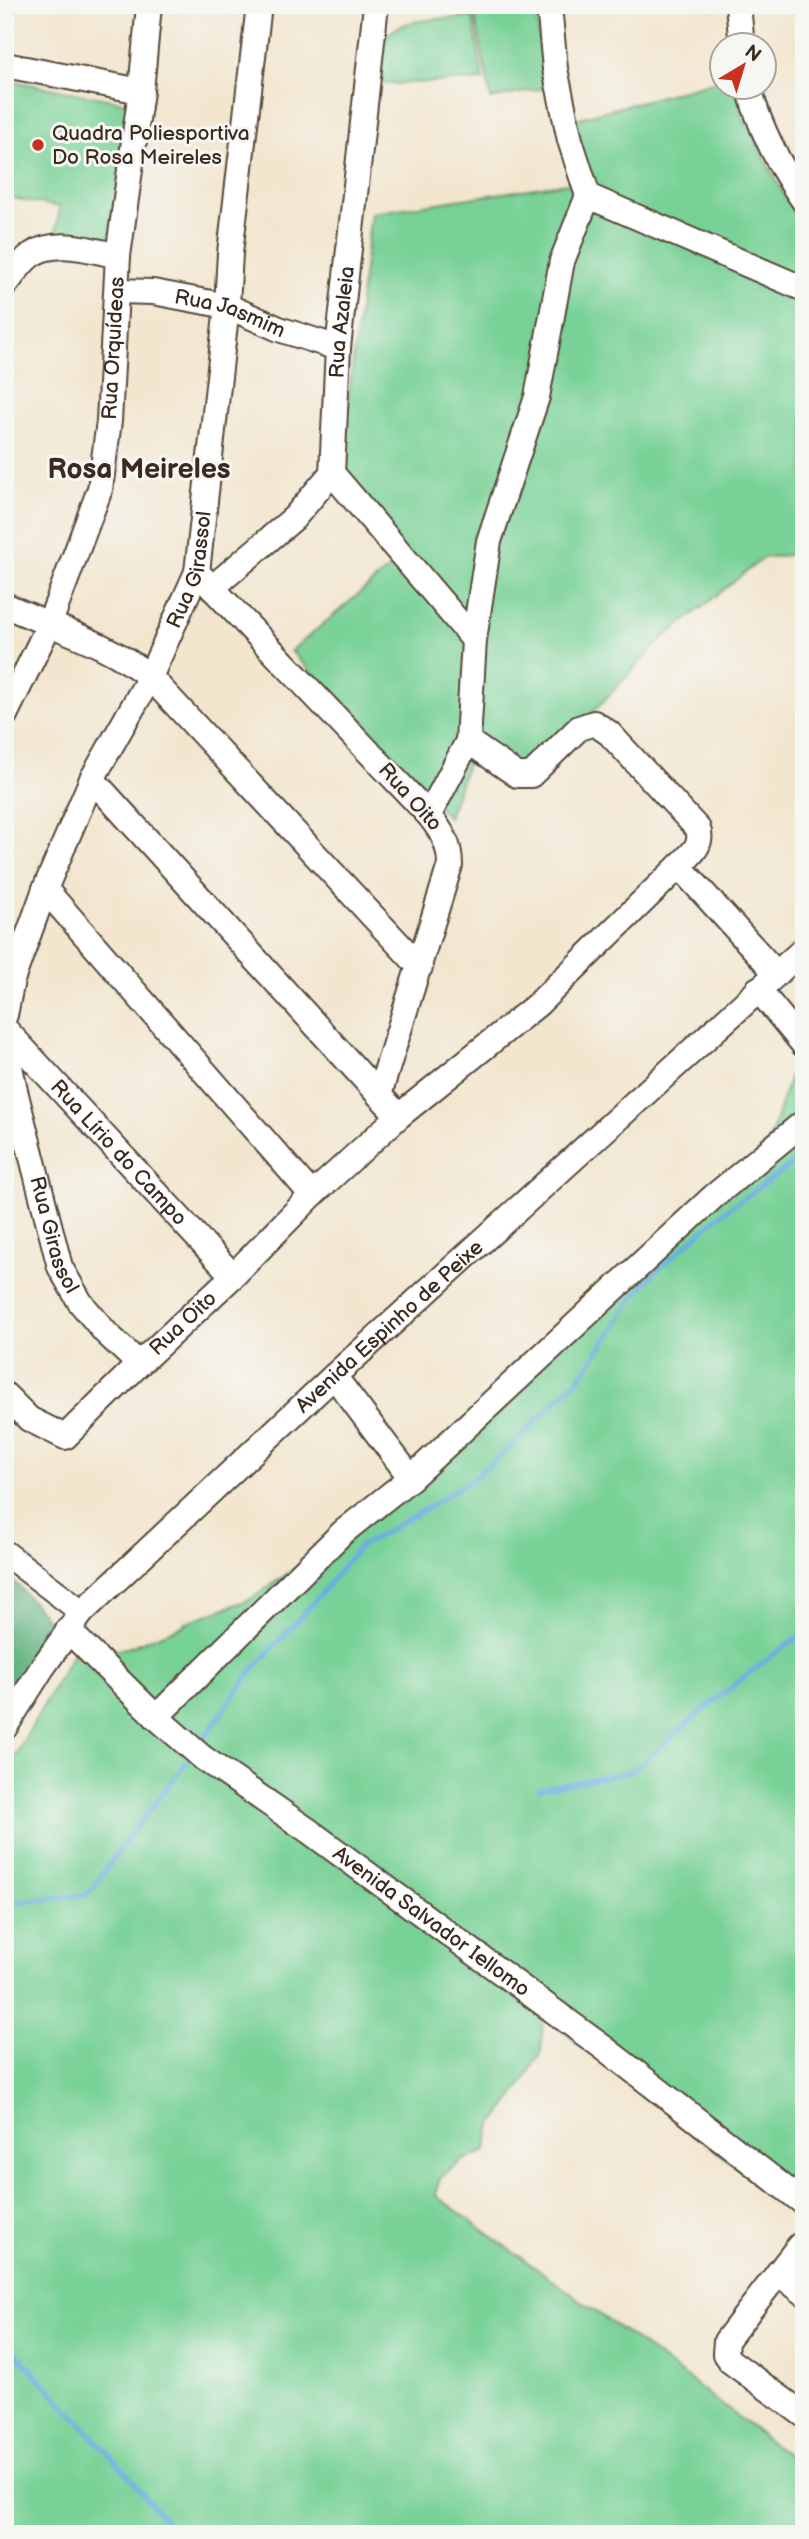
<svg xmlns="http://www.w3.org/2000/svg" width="809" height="2539" viewBox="0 0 809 2539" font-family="'Balsamiq Sans',sans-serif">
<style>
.green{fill:#78d196;stroke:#5a7e5a;stroke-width:2}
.forest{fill:#62b37f;stroke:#4e6e4e;stroke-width:2}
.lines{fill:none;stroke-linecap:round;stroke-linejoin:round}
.stream{stroke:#6aaddf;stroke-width:5}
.minor-casing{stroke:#564639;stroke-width:28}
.minor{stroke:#fff;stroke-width:24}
.poi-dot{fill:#c8321e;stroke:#f6f6f2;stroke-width:2.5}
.labels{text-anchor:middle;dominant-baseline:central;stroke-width:6;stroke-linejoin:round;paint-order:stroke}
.poi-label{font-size:21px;fill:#3b2a1e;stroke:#f6f6f2;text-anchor:start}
.street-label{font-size:21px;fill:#3b2a1e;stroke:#f6f6f2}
.district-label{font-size:28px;font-weight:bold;fill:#3b2a1e;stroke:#f6f6f2}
</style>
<rect width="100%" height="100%" fill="#f6f6f2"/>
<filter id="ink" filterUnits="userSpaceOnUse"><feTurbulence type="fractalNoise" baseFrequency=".0143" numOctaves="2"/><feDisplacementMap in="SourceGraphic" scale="14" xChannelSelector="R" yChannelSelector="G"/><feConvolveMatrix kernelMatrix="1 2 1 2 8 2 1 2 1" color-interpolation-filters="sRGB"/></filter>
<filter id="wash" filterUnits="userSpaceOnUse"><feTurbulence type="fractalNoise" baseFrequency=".00686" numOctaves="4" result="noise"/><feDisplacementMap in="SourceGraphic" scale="28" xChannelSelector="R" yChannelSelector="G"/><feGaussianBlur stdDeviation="1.57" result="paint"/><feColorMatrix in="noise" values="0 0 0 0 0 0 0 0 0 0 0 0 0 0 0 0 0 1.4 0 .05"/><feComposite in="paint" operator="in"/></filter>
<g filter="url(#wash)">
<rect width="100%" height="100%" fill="#f2e6cf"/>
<!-- green -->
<g class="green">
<polygon points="514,5 535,5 545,88 491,99 474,11"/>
<polygon points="5,9 11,14 7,80 128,103 109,245 55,238 60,207 5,197"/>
<path d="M473 17 483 80 385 84C383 75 378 62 380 52 385 14 444 20 473 17Z"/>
<polygon points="721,80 722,88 738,88 744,119 783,193 804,225 804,553 763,558 660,641 527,782 472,751 448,817 291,651 391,567 348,499 339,475 371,213 568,183 574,175 557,124"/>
<polygon points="804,1032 804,2219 543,2016 541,2052 515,2095 492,2126 485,2152 463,2160 440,2178 435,2195 682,2374 804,2468 804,2534 5,2534 5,1774 73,1653 127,1648 185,1625 184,1623 251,1599 328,1546 768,1144"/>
</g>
<!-- forest -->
<polygon class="forest" points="5,1575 20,1587 49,1622 45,1634 5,1699"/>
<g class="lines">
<!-- stream -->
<g class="stream">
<polyline points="199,1745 251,1672 319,1596 359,1547 429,1507 474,1478 504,1453 580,1377 613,1330 630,1301 653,1274 721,1214 804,1156"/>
<path d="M539 1789 629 1772 639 1766C692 1718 746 1673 804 1633"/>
<polyline points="5,1903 85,1895 90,1892 123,1845 191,1756"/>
<polyline points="5,2341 124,2470 176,2534"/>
</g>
</g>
</g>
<g filter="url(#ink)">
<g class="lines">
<!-- minor casing -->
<g class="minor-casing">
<g id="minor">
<polyline points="549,5 555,69 570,140 588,196 804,289"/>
<polyline points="738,5 742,46"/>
<polyline points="5,65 141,91"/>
<path d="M749 88C760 129 779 166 804 201"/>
<path d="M5 285C14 275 20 263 31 255 55 238 92 250 118 256"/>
<path id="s1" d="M117 291 153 292 227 306 279 329 338 348"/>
<polyline points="332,473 474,640"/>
<path id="s2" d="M212 588 294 518 332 473 338 348 376 5"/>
<path d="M5 605C54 628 109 643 150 677L420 967"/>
<path id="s3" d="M5 715 49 625 100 489 109 421 118 256 141 91 149 5"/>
<polyline points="92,779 379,1095"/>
<polyline points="429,815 468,741 474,640 489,541 537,397 562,261 588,196"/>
<polyline points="679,866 776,973"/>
<polyline points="45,889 312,1195"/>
<polyline points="758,989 804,1045"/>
<path id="s4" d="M5 1015 12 980 45 889 92 779 150 677 197 572 227 306 230 253 259 5"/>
<path id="s5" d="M5 1029 233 1276"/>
<path id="s6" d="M5 1041 15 1091 60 1267 80 1302 105 1332 139 1364"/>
<path d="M399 1116 538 1004 679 866C690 855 704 845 698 829L609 733 594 723 579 728 531 775H517L468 741"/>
<polyline points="334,1376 411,1478"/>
<path id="s7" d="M5 1395 29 1419 65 1437 139 1364 233 1276 312 1195 399 1116 379 1095 450 865C450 844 442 832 429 815L197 572"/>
<polyline points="5,1553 82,1612"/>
<path id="s8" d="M68 1630 156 1717 203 1758 309 1831 608 2051 804 2203"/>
<polyline points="156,1717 342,1533 411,1478 713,1197 804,1122"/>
<path id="s9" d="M5 1727 42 1668 82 1612 334 1376 804 949"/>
<polyline points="799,2246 726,2341 725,2354 730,2361 804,2415"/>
<polyline points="778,2273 804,2293"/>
</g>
</g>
<!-- minor -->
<use href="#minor" class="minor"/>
</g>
</g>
<!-- markers -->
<circle class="poi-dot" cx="38" cy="145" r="7"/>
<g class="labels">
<!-- poi labels -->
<g class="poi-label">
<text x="52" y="133">Quadra Poliesportiva<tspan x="52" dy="24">Do Rosa Meireles</tspan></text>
</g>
<!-- street labels -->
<g class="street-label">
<text stroke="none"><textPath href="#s1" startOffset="116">Rua Jasmim</textPath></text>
<text stroke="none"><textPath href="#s2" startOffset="318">Rua Azaleia</textPath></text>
<text stroke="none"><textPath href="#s3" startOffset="387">Rua Orquídeas</textPath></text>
<text stroke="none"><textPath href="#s4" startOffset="485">Rua Girassol</textPath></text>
<text transform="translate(410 797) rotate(48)">Rua Oito</text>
<text stroke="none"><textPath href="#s5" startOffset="168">Rua Lírio do Campo</textPath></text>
<text stroke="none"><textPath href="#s6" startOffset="200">Rua Girassol</textPath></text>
<text stroke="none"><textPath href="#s7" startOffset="238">Rua Oito</textPath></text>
<text stroke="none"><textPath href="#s9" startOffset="558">Avenida Espinho de Peixe</textPath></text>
<text stroke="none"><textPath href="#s8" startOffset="467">Avenida Salvador Iellomo</textPath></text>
</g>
<!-- district labels -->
<g class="district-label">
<text x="139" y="469">Rosa Meireles</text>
</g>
</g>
<!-- margin -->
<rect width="809" height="2539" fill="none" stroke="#f6f6f2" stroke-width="28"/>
<!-- north arrow -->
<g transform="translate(743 66) rotate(38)"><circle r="33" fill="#f6f6f2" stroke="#aba49d" stroke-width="2"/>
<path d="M0-5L12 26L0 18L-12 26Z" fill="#c8321e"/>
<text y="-10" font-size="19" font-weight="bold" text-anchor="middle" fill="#3b2a1e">N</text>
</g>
</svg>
